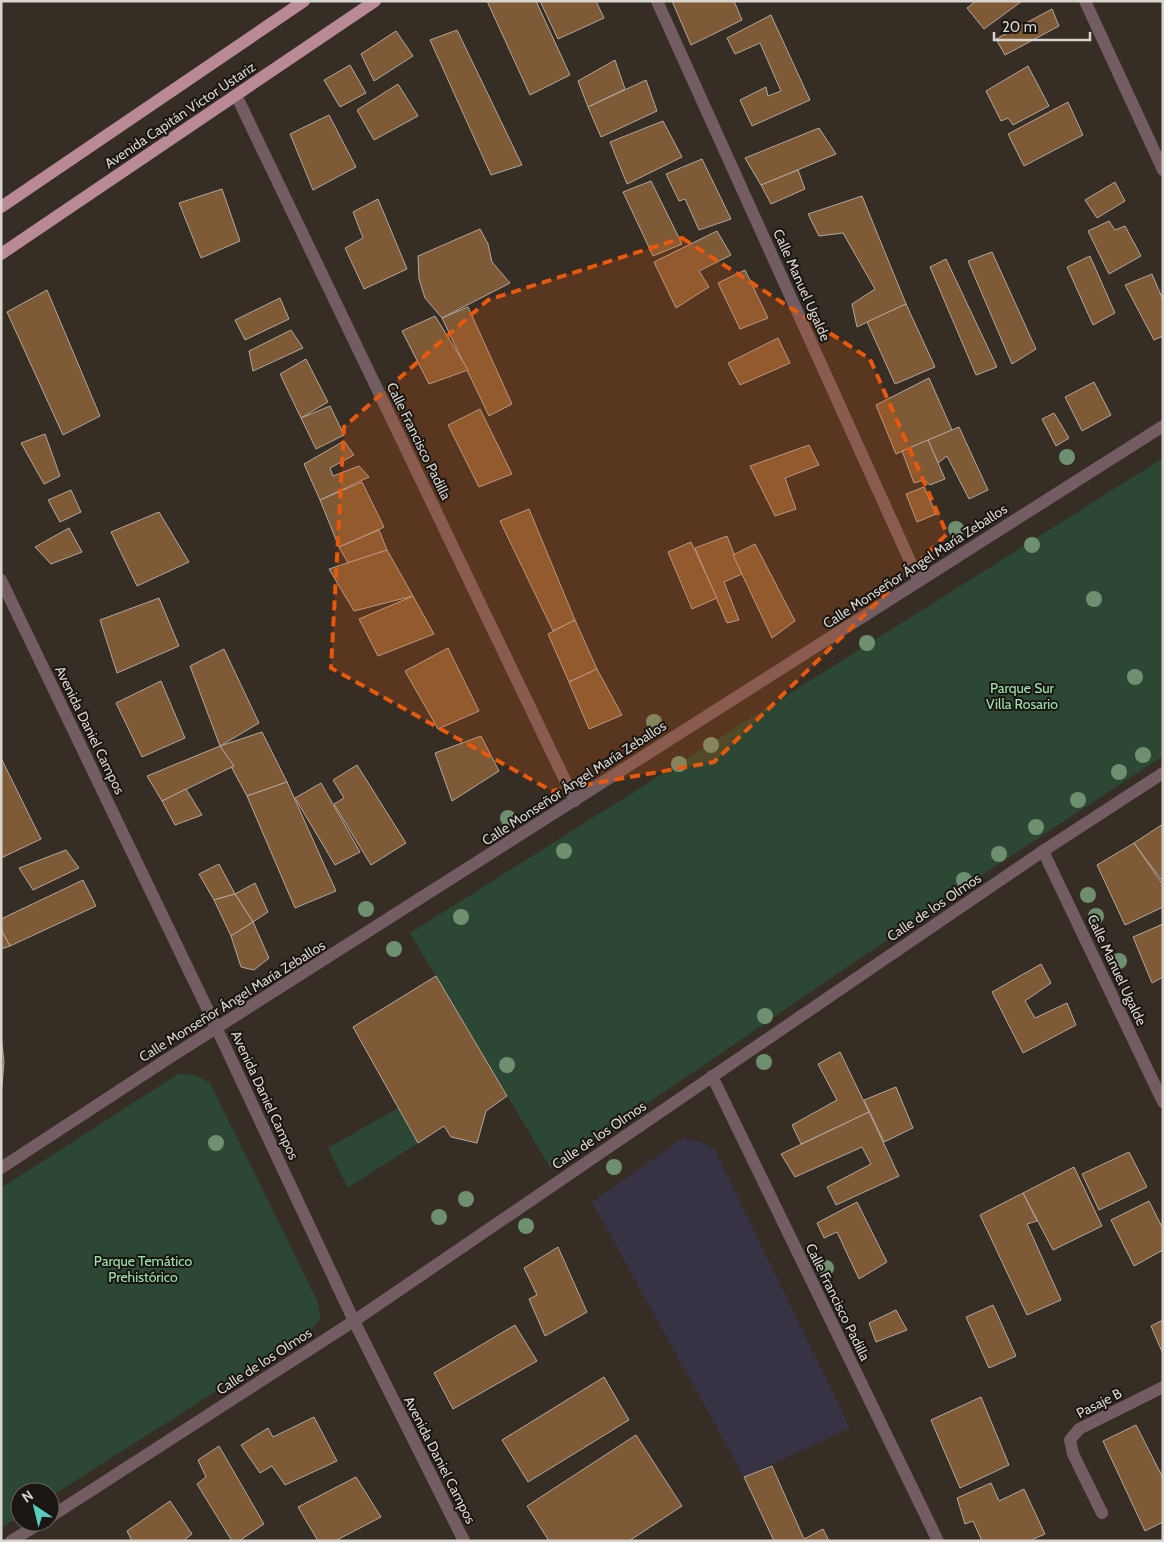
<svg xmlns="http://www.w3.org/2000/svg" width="1164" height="1542" viewBox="0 0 1164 1542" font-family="Cabin,sans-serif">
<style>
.education{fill:#373344}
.green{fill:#2c4733}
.building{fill:#7f5a37;stroke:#b2a79d}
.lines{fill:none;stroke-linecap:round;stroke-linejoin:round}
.minor{stroke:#745d62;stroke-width:12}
.primary{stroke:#b98a95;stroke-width:12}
.tree{fill:#6f9070}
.marked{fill:#e8590c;fill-opacity:0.2;stroke:#e8590c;stroke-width:4;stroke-dasharray:10 6;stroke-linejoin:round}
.labels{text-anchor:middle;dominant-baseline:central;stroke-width:4;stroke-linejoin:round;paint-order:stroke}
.street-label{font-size:14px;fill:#dad4cf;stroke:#1a1612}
.park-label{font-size:14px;fill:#9de1ad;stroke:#1a1612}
</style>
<rect width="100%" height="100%" fill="#362d25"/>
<!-- education -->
<polygon class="education" points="683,1138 702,1142 715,1150 850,1428 744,1477 592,1202"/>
<!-- green -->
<g class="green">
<polygon points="1163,458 1163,756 984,874 551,1169 410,933"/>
<polygon points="178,1074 195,1075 210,1083 318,1302 321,1319 309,1332 50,1497 50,1492 20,1492 20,1516 1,1528 1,1188"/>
<polygon points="398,1108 418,1143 348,1188 328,1148"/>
</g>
<!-- building -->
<g class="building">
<polygon points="487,1 536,1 570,75 530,95"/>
<polygon points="540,1 596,1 604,18 558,39"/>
<polygon points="672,1 734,1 742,20 691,45"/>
<polygon points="976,1 1022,1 984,29 967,8"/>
<polygon points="1052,9 1059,26 1005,55 996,39"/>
<polygon points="771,15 810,100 752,126 740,100 766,87 768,96 781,91 760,43 735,54 727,38"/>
<polygon points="457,30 522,165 491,175 430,40"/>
<polygon points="396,31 413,56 374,81 361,54"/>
<polygon points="615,60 625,89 588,107 578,81"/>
<polygon points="350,65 366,93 340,107 324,80"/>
<polygon points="1028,66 1049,106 1013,125 1008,118 1001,121 986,91"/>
<polygon points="646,80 657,111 601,137 588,107"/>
<polygon points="398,84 418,116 374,140 357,110"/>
<polygon points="1068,102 1083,135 1024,166 1008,134"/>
<polygon points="329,115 356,167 313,190 290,134"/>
<polygon points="663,121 682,157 627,184 610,142"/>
<polygon points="819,128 836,154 761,185 745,158"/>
<polygon points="702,159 731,219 699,230 685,199 679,201 666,174"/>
<polygon points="798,170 805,189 771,204 761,185"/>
<polygon points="651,181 682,244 653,256 623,192"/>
<polygon points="1115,182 1125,201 1097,218 1085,200"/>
<polygon points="222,189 240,241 201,258 179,203"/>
<polygon points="862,196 906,304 857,327 852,304 875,289 843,233 819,236 808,214"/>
<polygon points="378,199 407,269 364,289 345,248 363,238 353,212"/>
<polygon points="1109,221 1115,230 1125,226 1141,256 1109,274 1088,231"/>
<polygon points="480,229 488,244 492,262 510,283 442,318 425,298 419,279 418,256"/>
<polygon points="717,231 731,255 699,271 709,287 676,308 654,262"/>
<polygon points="992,252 1036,349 1012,364 968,261"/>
<polygon points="1090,256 1115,313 1093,325 1067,267"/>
<polygon points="946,259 997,367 976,375 930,267"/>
<polygon points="745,270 768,318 740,329 718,283"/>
<polygon points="1152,274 1163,300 1163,336 1154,340 1125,285"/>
<polygon points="47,290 100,416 63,435 7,312"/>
<polygon points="280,298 289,319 245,340 235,320"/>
<polygon points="906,304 935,367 895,384 867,322"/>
<polygon points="468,307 512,404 489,416 442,318"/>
<polygon points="435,316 468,370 429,384 402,331"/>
<polygon points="291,330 303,348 253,371 249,351"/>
<polygon points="778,338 790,363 740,385 728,363"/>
<polygon points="306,359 328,402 301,418 280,374"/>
<polygon points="929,378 952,430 896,454 876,405"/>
<polygon points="1094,382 1111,415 1082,431 1065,397"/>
<polygon points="330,406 344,435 316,449 301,418"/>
<polygon points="480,409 512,474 479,487 448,425"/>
<polygon points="1054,413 1069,438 1056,446 1042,419"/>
<polygon points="959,427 988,490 969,499 947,456 938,463 928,440"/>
<polygon points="45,434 60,476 44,484 21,443"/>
<polygon points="928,440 945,479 930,485 924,480 914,483 902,451"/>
<polygon points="344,441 354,455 330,468 333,476 359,466 369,477 320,500 304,464"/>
<polygon points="809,445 819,465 785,478 796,509 775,516 750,466"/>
<polygon points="362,482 384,527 339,547 320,500"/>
<polygon points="924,487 936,514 917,522 906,494"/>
<polygon points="71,490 81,512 60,522 48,500"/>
<polygon points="529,509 575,620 553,631 500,521"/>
<polygon points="159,512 189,562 137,586 111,532"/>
<polygon points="69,528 82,552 51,564 35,547"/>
<polygon points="379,530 387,550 348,563 339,547"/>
<polygon points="727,536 742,574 724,582 739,620 727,623 695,548"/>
<polygon points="691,542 717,598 692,609 668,552"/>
<polygon points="755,544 795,621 772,638 733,555"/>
<polygon points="387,550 413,596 354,611 329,569"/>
<polygon points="413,596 434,634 378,656 359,619"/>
<polygon points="159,598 179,646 117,673 100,620"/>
<polygon points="575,620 597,669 569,682 548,634"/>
<polygon points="448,648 479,711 438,729 405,671"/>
<polygon points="224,649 259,723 220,746 190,666"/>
<polygon points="597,669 622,715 589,729 569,682"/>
<polygon points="161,681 185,738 142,757 116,703"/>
<polygon points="262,732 287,782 247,796 220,746"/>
<polygon points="481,736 499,771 452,801 435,753"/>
<polygon points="220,746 234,766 162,801 147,776"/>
<polygon points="1,758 41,839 1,858"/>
<polygon points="357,765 406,843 371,865 334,804 344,798 333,780"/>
<polygon points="287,782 336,891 295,908 247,796"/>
<polygon points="321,783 360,852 335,865 295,798"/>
<polygon points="186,789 202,815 175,825 162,801"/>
<polygon points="1163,824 1163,882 1134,843"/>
<polygon points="1134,843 1163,885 1163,907 1125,925 1097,865"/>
<polygon points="66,850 79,868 33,890 19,868"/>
<polygon points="219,864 235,894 214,900 199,874"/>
<polygon points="83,880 96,906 10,946 1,930 1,919"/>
<polygon points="255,883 268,912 253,922 235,894"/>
<polygon points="235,894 253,922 231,936 214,900"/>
<polygon points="253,922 269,958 254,970 241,967 231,936"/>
<polygon points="1163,924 1163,977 1152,983 1133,937"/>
<polygon points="1,930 10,946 1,949"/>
<polygon points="1041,964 1051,983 1025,1001 1035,1018 1067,1003 1076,1025 1023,1053 992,992"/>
<polygon points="436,976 507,1096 486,1111 477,1143 451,1137 444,1126 418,1143 353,1027"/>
<polygon points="1,1035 4,1062 1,1096"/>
<polygon points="840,1052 869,1112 801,1144 792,1125 837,1100 818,1064"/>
<polygon points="896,1087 913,1128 884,1142 864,1100"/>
<polygon points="869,1112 899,1176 836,1205 827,1187 871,1164 862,1147 795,1177 781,1154"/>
<polygon points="1129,1152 1147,1187 1099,1210 1082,1174"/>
<polygon points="1074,1167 1102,1226 1053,1250 1023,1193"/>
<polygon points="1023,1193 1037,1221 1027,1224 1061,1300 1027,1315 980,1215"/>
<polygon points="1149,1201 1163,1229 1163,1250 1134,1266 1111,1220"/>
<polygon points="857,1202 887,1262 859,1279 837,1232 824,1238 817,1223"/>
<polygon points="558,1247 587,1312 545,1336 529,1299 537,1295 524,1268"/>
<polygon points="993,1305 1016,1356 989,1368 966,1317"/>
<polygon points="896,1310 907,1330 876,1342 869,1323"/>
<polygon points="1163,1320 1163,1354 1151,1326"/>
<polygon points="515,1325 537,1361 453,1409 434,1373"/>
<polygon points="604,1377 629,1420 528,1482 502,1440"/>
<polygon points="981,1397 1009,1465 960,1488 931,1420"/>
<polygon points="314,1417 337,1461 285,1485 272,1466 260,1473 241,1445 268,1428 273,1437"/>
<polygon points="1136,1425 1163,1478 1163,1522 1145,1531 1103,1441"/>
<polygon points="636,1435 682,1506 629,1541 549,1541 527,1506"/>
<polygon points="219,1446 264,1524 239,1541 232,1541 197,1484 206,1477 198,1460"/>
<polygon points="772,1466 804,1539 823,1529 829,1541 774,1541 744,1477"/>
<polygon points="356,1477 381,1517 335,1541 318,1541 298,1507"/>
<polygon points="991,1483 999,1501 1024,1489 1045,1534 1029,1541 982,1541 973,1521 965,1524 957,1498"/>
<polygon points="170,1501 192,1534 183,1541 132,1541 127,1531"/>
</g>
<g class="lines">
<!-- minor -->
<g class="minor">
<polyline points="657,1 919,581"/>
<polyline points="1085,1 1163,170"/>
<polyline points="236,95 575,801"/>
<polyline points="1,580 217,1029 354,1321 464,1541"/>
<polyline points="1043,851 1163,1102"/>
<polyline points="712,1076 938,1541"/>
<polyline points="1,1168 169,1058 1163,426"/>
<polyline points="1102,1513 1073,1454 1070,1440 1079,1429 1163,1387"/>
<polyline points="50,1517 354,1321 1043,851 1163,773"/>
<polyline points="11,1541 42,1522"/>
</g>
<!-- primary -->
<g class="primary">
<polyline points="1,207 304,1"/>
<polyline points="1,254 375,1"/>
</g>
</g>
<!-- trees -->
<g class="tree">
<circle cx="1067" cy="457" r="8"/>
<circle cx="956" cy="529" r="8"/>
<circle cx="1032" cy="545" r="8"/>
<circle cx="1094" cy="599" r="8"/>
<circle cx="867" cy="643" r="8"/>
<circle cx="1135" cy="677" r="8"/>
<circle cx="654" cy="722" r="8"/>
<circle cx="711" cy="745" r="8"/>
<circle cx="1143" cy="755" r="8"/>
<circle cx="679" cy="764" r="8"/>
<circle cx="1119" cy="772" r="8"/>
<circle cx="1078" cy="800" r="8"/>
<circle cx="508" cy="818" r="8"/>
<circle cx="1036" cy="827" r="8"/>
<circle cx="564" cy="851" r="8"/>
<circle cx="999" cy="854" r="8"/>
<circle cx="964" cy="880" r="8"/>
<circle cx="1088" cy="895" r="8"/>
<circle cx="366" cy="909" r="8"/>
<circle cx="1096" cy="916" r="8"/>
<circle cx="461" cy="917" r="8"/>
<circle cx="394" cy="949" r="8"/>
<circle cx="1119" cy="961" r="8"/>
<circle cx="765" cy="1016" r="8"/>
<circle cx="764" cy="1062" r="8"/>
<circle cx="507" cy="1065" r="8"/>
<circle cx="216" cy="1143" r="8"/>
<circle cx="614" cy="1167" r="8"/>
<circle cx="466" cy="1199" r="8"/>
<circle cx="439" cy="1217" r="8"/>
<circle cx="526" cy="1226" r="8"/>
<circle cx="826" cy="1268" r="8"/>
</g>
<!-- marked area -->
<path class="marked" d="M682 238 870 359 947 534 714 762 552 791 331 668 344 427 488 300Z"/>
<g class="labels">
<!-- street labels -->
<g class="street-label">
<text transform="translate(180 115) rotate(-34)">Avenida Capitán Víctor Ustariz</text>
<text transform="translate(802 285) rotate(66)">Calle Manuel Ugalde</text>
<text transform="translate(419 441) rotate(64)">Calle Francisco Padilla</text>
<text transform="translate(915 566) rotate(-33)">Calle Monseñor Ángel María Zeballos</text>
<text transform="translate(90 730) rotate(64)">Avenida Daniel Campos</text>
<text transform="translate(574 783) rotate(-33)">Calle Monseñor Ángel María Zeballos</text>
<text transform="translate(934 907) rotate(-34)">Calle de los Olmos</text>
<text transform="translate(1117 970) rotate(65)">Calle Manuel Ugalde</text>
<text transform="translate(232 1001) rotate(-32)">Calle Monseñor Ángel María Zeballos</text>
<text transform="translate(265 1095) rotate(65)">Avenida Daniel Campos</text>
<text transform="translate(599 1135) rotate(-34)">Calle de los Olmos</text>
<text transform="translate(838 1302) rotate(64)">Calle Francisco Padilla</text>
<text transform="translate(264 1361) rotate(-33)">Calle de los Olmos</text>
<text transform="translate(1099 1403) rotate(-27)">Pasaje B</text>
<text transform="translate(440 1460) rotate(63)">Avenida Daniel Campos</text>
</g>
<!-- park labels -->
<g class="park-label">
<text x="1022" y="688">Parque Sur<tspan x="1022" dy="16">Villa Rosario</tspan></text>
<text x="143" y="1261">Parque Temático<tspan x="143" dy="16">Prehistórico</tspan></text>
</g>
</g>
<!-- border -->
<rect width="1164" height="1542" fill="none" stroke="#dad4cf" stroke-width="5"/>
<!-- north arrow -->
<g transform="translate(35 1507) rotate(325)"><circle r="24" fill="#1a1612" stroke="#67625e"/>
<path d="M0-4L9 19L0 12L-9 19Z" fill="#58cec0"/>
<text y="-8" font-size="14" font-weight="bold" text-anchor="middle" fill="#dad4cf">N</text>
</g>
<!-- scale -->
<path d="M994 32v8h96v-8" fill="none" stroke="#dad4cf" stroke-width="2.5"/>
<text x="1002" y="32" font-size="15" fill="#dad4cf" stroke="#1a1612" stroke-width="4" paint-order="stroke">20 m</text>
</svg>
